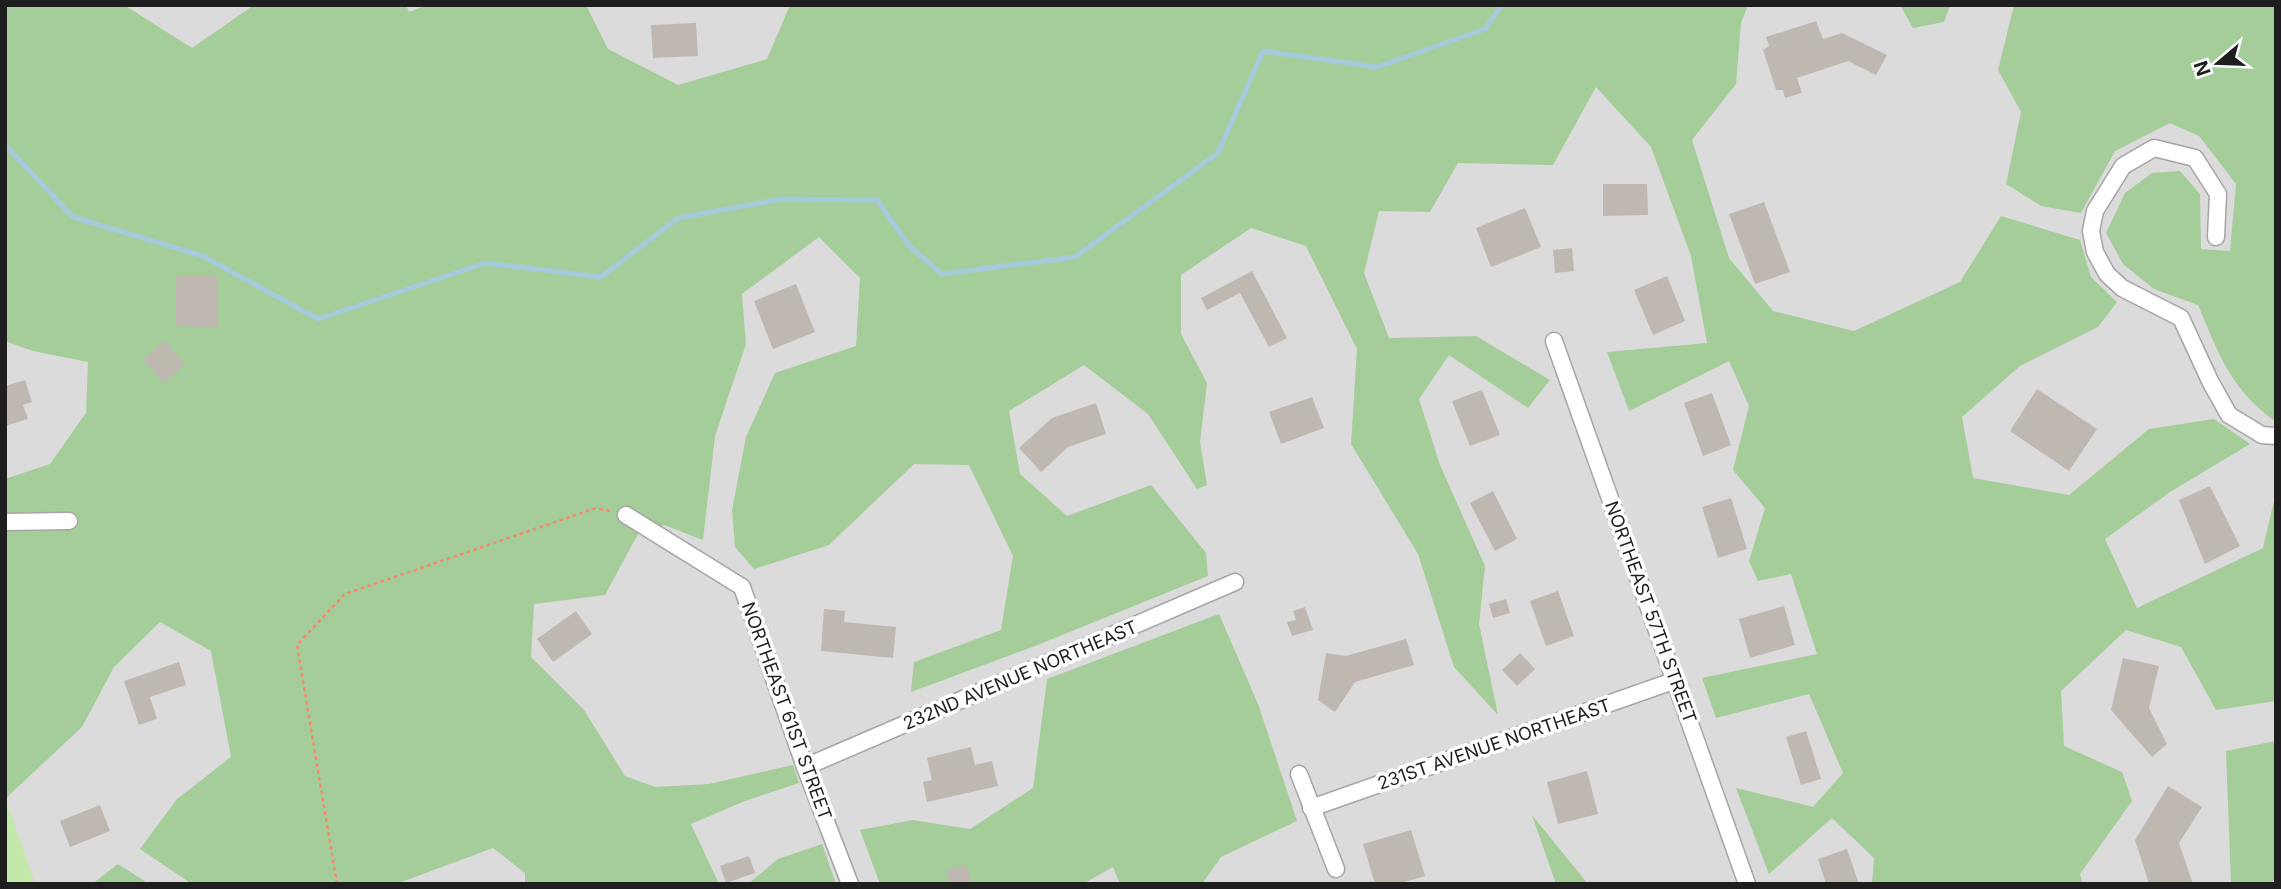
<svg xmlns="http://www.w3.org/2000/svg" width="2281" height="889" viewBox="0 0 2281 889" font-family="Inter,sans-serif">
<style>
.residential{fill:#dcdbdb}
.grass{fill:#c3e8aa}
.forest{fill:#a4cd99}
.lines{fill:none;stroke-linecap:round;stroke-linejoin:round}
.stream{stroke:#a5cadc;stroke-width:5}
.building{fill:#bfb8b0}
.minor-casing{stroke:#a5a5a5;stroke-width:19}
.path{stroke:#f7886c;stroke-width:2.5;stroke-dasharray:3.5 3.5;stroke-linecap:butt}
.minor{stroke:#fff;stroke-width:16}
.labels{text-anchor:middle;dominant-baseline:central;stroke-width:7;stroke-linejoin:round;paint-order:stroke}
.street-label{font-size:18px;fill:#1e1e1e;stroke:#fff}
</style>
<rect width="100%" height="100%" fill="#efece4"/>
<!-- residential -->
<rect class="residential" x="5" y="5" width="2271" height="879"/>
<!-- grass -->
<polygon class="grass" points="5,799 6,799 35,884 5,884"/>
<!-- forest -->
<g class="forest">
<polygon points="5,5 124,5 192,48 254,5 406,5 409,12 427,5 586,5 608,49 678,85 767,59 790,5 1748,5 1741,23 1736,84 1692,140 1729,258 1773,311 1854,331 1960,282 2001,216 2080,240 2091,277 2117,302 2098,327 2020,366 1962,417 1973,478 2069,495 2149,429 2214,419 2250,444 2170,492 2105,539 2137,608 2263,548 2276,492 2276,701 2216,710 2181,647 2126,630 2061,691 2064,746 2122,772 2132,801 2080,874 2083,884 1872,884 1874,858 1832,818 1769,874 1736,788 1813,807 1843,773 1809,694 1716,718 1702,678 1817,654 1791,574 1758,581 1749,561 1765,508 1733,470 1749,406 1729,361 1629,411 1607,352 1707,343 1691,256 1651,147 1596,87 1553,165 1458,163 1430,212 1379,211 1364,273 1389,338 1476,336 1550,380 1528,408 1449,355 1419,399 1440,465 1485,566 1479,624 1498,715 1454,667 1418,554 1351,444 1357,349 1306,246 1251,228 1181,275 1181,334 1207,383 1200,442 1207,485 1197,489 1148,414 1084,365 1009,411 1020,474 1067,516 1151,485 1206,553 1208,576 1035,646 911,692 914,662 1001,630 1013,556 969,465 914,464 829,545 754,569 735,547 732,510 746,437 775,373 856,346 860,278 819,237 742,294 746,344 715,436 703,540 664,525 638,534 605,595 534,604 531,657 584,710 625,776 655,787 709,784 793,765 799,783 745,801 691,824 719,884 525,884 525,873 493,848 396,884 192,884 140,849 177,799 231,757 211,651 160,622 114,667 82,727 5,799 5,479 50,464 86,413 88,362 33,351 5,341"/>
<polygon points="1900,5 1950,5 1944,22 1913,28"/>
<path d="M2014 5H2276V422C2230 389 2219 354 2198 305L2154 289 2123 264 2106 233 2125 193 2152 173 2180 171 2200 194 2201 249 2230 251 2236 184 2199 136 2170 123 2115 151 2081 213 2041 206 2006 184 2021 112 1998 70Z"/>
<polygon points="1219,614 1258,704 1297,821 1221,857 1202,884 1120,884 1113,867 1083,884 880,884 860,830 913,820 970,829 1033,788 1047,679"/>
<polygon points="2276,741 2276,884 2231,884 2226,751"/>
<polygon points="1532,815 1588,884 1556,884"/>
<polygon points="822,844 836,884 748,884 778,859"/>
<polygon points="118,864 149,884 92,884"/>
</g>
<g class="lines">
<!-- stream -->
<polyline class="stream" points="5,145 73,217 203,256 318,319 485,263 601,277 678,218 782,199 877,200 910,247 942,274 1075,257 1218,153 1263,51 1377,67 1485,29 1502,5"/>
</g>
<!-- building -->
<g class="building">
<polygon points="1816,21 1823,39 1842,33 1887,55 1876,75 1848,61 1797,78 1802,93 1785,98 1783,90 1776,90 1763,50 1769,46 1766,37"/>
<polygon points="696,23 698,56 653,58 651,25"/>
<polygon points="1603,184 1647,184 1648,215 1603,216"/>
<polygon points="1764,202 1790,272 1755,284 1729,214"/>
<polygon points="1525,208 1541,247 1491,267 1476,228"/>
<polygon points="1572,248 1574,271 1555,273 1553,250"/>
<polygon points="1252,271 1287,338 1269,347 1240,293 1207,310 1201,298"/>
<polygon points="176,275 218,276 217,327 175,326"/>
<polygon points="1667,276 1685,321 1653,335 1634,290"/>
<polygon points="796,284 815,332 773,349 754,301"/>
<polygon points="164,341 185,364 164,383 143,360"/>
<polygon points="25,380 32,402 23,405 28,419 5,426 5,386"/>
<polygon points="2037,389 2097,429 2069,471 2010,431"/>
<polygon points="1482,390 1500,435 1470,446 1452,401"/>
<polygon points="1712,393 1731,445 1703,456 1684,403"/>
<polygon points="1312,397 1324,428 1281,444 1269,412"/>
<polygon points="1096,403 1106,434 1068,447 1041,472 1019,448 1052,418"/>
<polygon points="2210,486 2240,546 2205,564 2179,500"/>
<polygon points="1493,491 1517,539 1495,551 1470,503"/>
<polygon points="1731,498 1747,549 1718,558 1702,507"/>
<polygon points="1558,591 1574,636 1546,646 1530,601"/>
<polygon points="1506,599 1510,613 1493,618 1489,604"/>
<polygon points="1784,606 1795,645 1750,658 1739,619"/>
<polygon points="1305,607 1313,630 1292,636 1287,622 1296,620 1293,611"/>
<polygon points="824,609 845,611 844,622 896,627 893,658 821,651"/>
<polygon points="576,611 592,634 553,662 537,639"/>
<polygon points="1406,639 1414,665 1355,682 1335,712 1318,700 1326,653 1346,656"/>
<polygon points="1520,653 1535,669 1517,686 1502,670"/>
<polygon points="2123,658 2159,666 2149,708 2167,744 2152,757 2111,710"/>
<polygon points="179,662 186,685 150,697 157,719 139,725 124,681"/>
<polygon points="1806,731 1821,779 1801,785 1786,737"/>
<polygon points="971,747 975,765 992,761 998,786 927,802 923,782 932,780 927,758"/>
<polygon points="1587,771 1598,814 1558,824 1547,782"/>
<polygon points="2168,786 2202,807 2179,843 2193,884 2149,884 2135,840"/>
<polygon points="100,805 110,831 70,847 60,821"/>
<polygon points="1411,830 1425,876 1398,884 1375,884 1363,844"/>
<polygon points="1847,849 1859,884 1826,884 1818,859"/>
<polygon points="749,856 755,873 726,883 720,866"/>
<polygon points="967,865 972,884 949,884 946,870"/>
</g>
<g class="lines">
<!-- minor casing -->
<g class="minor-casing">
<g id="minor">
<polyline points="2216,237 2218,194 2195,158 2154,148 2123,166 2095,211 2091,231 2095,252 2107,274 2122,288 2181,318 2210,381 2229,415 2262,435 2276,436"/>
<polyline points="1554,341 1747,884"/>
<polyline points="626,515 742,587 805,767 850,884"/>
<polyline points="5,522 69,521"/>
<polyline points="805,767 1235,582"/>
<polyline points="1299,774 1336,869"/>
<polyline points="1311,808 1676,680"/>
</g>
</g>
<!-- path -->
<polyline class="path" points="337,884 297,645 345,594 596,508 610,511"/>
<!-- minor -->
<use href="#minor" class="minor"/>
</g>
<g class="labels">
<!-- street labels -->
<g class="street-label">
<text transform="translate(1651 612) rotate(70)">NORTHEAST 57TH STREET</text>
<text transform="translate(1020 675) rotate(-23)">232ND AVENUE NORTHEAST</text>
<text transform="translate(787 711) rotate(70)">NORTHEAST 61ST STREET</text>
<text transform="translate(1494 744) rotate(-19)">231ST AVENUE NORTHEAST</text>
</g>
</g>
<!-- border -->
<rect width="2281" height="889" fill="none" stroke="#1e1e1e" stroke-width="14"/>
<!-- north arrow -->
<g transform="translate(2218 63) rotate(251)" stroke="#ffffff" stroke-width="5" paint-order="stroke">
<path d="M0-5L12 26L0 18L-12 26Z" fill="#1e1e1e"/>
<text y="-10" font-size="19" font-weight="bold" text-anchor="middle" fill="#1e1e1e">N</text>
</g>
</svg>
